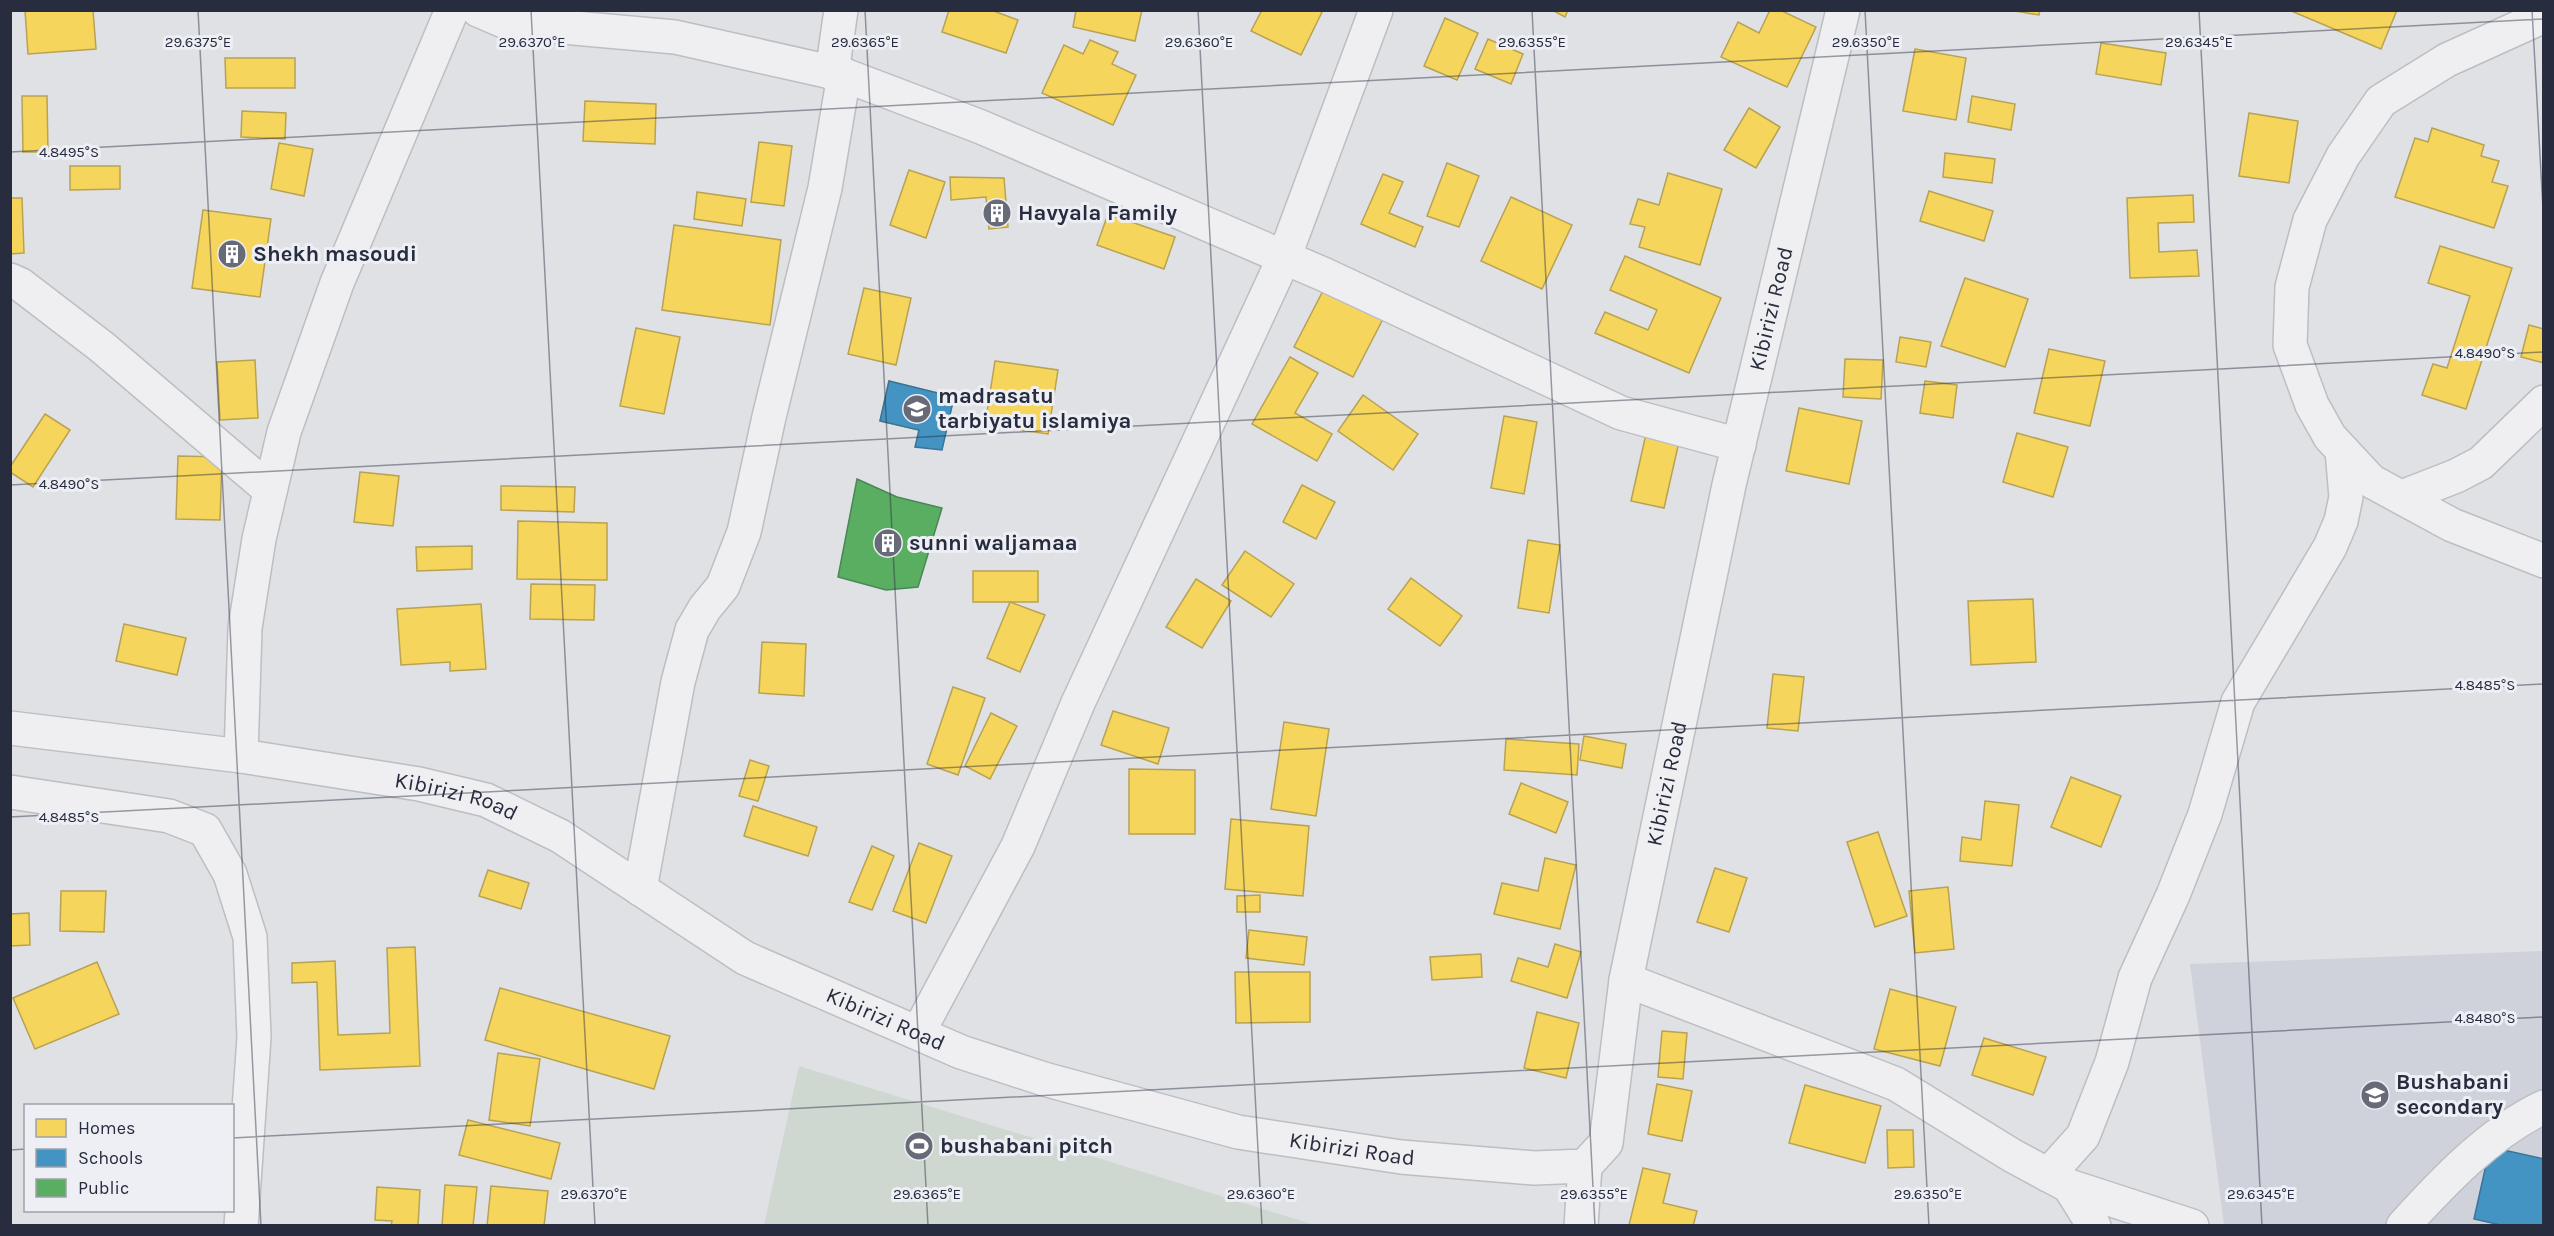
<svg xmlns="http://www.w3.org/2000/svg" width="2554" height="1236" viewBox="0 0 2554 1236" font-family="Karla,sans-serif">
<style>
.built{fill:#cfd2da}
.green{fill:#ced8d0}
.homes{fill:#f6d55c;stroke:#b8a253;stroke-width:1.5}
.schools{fill:#4393c3;stroke:#3b749b;stroke-width:1.5}
.public{fill:#5aae61;stroke:#4b8756;stroke-width:1.5}
.lines{fill:none;stroke-linecap:round;stroke-linejoin:round}
.minor-casing{stroke:#bcbec2;stroke-width:36}
.minor{stroke:#efeff2;stroke-width:33}
.ticks{fill:none;stroke:#272c3e;stroke-width:1.5;stroke-opacity:0.45}
.labels{text-anchor:middle;dominant-baseline:central;stroke-width:6;stroke-linejoin:round;paint-order:stroke}
.poi-label{font-size:22px;font-weight:bold;fill:#272c3e;stroke:#edeff5;text-anchor:start}
.street-label{font-size:22px;fill:#272c3e;stroke:#edeff5}
.ticks-label{font-size:15px;text-anchor:middle;fill:#272c3e;stroke:#edeff5;stroke-width:6;stroke-linejoin:round;paint-order:stroke}
</style>
<rect width="100%" height="100%" fill="#dfe1e5"/>
<!-- built -->
<polygon class="built" points="2543,951 2543,1225 2224,1225 2190,964"/>
<!-- green -->
<polygon class="green" points="799,1066 1315,1225 764,1225"/>
<!-- homes -->
<g class="homes">
<polygon points="25,10 93,10 96,49 28,54"/>
<polygon points="949,10 991,10 1018,20 1006,53 942,32"/>
<polygon points="1076,10 1142,10 1135,41 1073,27"/>
<polygon points="1262,10 1323,10 1301,55 1251,31"/>
<polygon points="1552,10 1568,10 1565,17"/>
<polygon points="1770,10 1780,10 1816,27 1787,87 1721,57 1738,22 1759,33"/>
<polygon points="2009,10 2040,10 2039,15"/>
<polygon points="2289,10 2397,10 2381,49"/>
<polygon points="1445,18 1478,33 1457,80 1424,66"/>
<polygon points="1488,39 1523,54 1511,84 1475,69"/>
<polygon points="1090,40 1118,52 1112,64 1136,75 1113,125 1042,93 1064,45 1083,54"/>
<polygon points="2101,43 2166,53 2161,85 2096,74"/>
<polygon points="1915,49 1966,58 1956,120 1903,111"/>
<polygon points="225,58 295,58 295,88 226,88"/>
<polygon points="22,96 47,96 48,152 23,152"/>
<polygon points="1972,96 2015,104 2011,130 1968,122"/>
<polygon points="585,101 656,104 655,144 583,141"/>
<polygon points="1749,108 1780,127 1756,168 1724,150"/>
<polygon points="242,111 286,113 285,139 241,137"/>
<polygon points="2249,113 2298,121 2289,183 2239,176"/>
<polygon points="2432,128 2484,145 2481,156 2499,161 2492,182 2508,186 2494,228 2395,197 2415,138 2428,142"/>
<polygon points="759,142 792,146 784,206 751,202"/>
<polygon points="279,143 313,149 304,196 271,189"/>
<polygon points="1945,153 1995,159 1992,183 1943,177"/>
<polygon points="1447,163 1479,176 1459,227 1427,216"/>
<polygon points="70,166 120,166 120,189 70,190"/>
<polygon points="909,170 945,182 926,238 890,225"/>
<polygon points="1668,173 1722,189 1700,265 1639,247 1645,227 1630,224 1638,199 1659,205"/>
<polygon points="1383,174 1403,182 1389,213 1423,227 1415,247 1361,224"/>
<polygon points="950,177 1004,178 1008,227 989,229 986,197 951,200"/>
<polygon points="1929,191 1993,211 1984,241 1920,221"/>
<polygon points="697,192 746,199 742,226 694,219"/>
<polygon points="2193,195 2194,222 2158,223 2159,252 2197,250 2199,276 2130,278 2127,198"/>
<polygon points="1511,197 1572,225 1542,289 1481,261"/>
<polygon points="10,198 22,198 24,253 10,254"/>
<polygon points="203,210 271,219 260,297 192,288"/>
<polygon points="1108,214 1175,237 1164,269 1097,245"/>
<polygon points="674,225 781,240 770,325 662,310"/>
<polygon points="2440,246 2512,268 2466,409 2422,395 2433,364 2447,368 2470,296 2428,283"/>
<polygon points="1625,256 1721,298 1689,373 1595,333 1605,312 1648,330 1657,310 1610,290"/>
<polygon points="1965,278 2028,299 2005,367 1941,346"/>
<polygon points="1325,287 1384,317 1353,377 1294,347"/>
<polygon points="864,288 911,298 896,365 848,354"/>
<polygon points="2529,325 2544,329 2544,363 2521,357"/>
<polygon points="636,328 680,337 664,414 620,406"/>
<polygon points="1900,337 1931,342 1926,367 1896,362"/>
<polygon points="2049,349 2105,361 2090,426 2034,413"/>
<polygon points="1290,357 1318,373 1295,413 1332,434 1317,461 1252,424"/>
<polygon points="1845,359 1883,360 1881,399 1843,397"/>
<polygon points="255,360 258,418 220,420 217,362"/>
<polygon points="995,361 1058,370 1048,434 985,425"/>
<polygon points="889,381 954,397 945,436 880,421"/>
<polygon points="1925,381 1957,385 1953,418 1920,413"/>
<polygon points="1363,395 1418,434 1393,470 1338,431"/>
<polygon points="1799,408 1862,421 1849,484 1786,471"/>
<polygon points="45,414 70,430 33,487 10,472 10,467"/>
<polygon points="1504,416 1537,422 1524,494 1491,488"/>
<polygon points="1648,425 1681,433 1664,508 1631,501"/>
<polygon points="2017,433 2068,447 2053,497 2003,482"/>
<polygon points="178,456 222,457 220,520 176,519"/>
<polygon points="360,472 399,476 393,526 354,522"/>
<polygon points="1302,485 1335,502 1316,539 1283,522"/>
<polygon points="501,486 575,487 574,512 501,510"/>
<polygon points="518,521 607,523 607,580 517,579"/>
<polygon points="1528,540 1560,545 1549,613 1518,608"/>
<polygon points="472,546 472,569 417,571 416,547"/>
<polygon points="1245,551 1294,584 1271,617 1222,585"/>
<rect x="973" y="571" width="65" height="31"/>
<polygon points="1411,578 1462,616 1440,646 1388,609"/>
<polygon points="1196,579 1231,601 1202,648 1166,627"/>
<polygon points="531,584 595,585 594,620 530,619"/>
<polygon points="2033,599 2036,662 1971,665 1968,601"/>
<polygon points="1010,602 1045,615 1020,672 987,658"/>
<polygon points="481,604 486,669 450,671 450,662 401,665 397,609"/>
<polygon points="124,624 186,638 177,675 116,661"/>
<polygon points="762,642 806,644 804,696 759,693"/>
<polygon points="1773,674 1804,677 1798,731 1767,728"/>
<polygon points="953,687 985,698 958,775 927,764"/>
<polygon points="1113,711 1169,728 1158,764 1101,745"/>
<polygon points="991,713 1017,726 990,779 965,766"/>
<polygon points="1284,722 1329,729 1316,816 1271,809"/>
<polygon points="1584,736 1626,744 1622,768 1580,760"/>
<polygon points="1506,739 1579,744 1577,775 1504,770"/>
<polygon points="750,760 769,766 758,801 739,796"/>
<polygon points="1129,769 1195,770 1195,834 1129,834"/>
<polygon points="2071,777 2121,796 2101,847 2051,827"/>
<polygon points="1521,783 1568,802 1556,833 1509,814"/>
<polygon points="1985,801 2019,805 2012,866 1960,861 1962,837 1981,840"/>
<polygon points="753,806 817,827 808,856 744,836"/>
<polygon points="1231,819 1309,826 1303,896 1225,889"/>
<polygon points="1878,832 1907,916 1875,927 1847,842"/>
<polygon points="919,843 952,856 926,923 893,911"/>
<polygon points="872,846 894,856 872,910 849,902"/>
<polygon points="1545,858 1576,865 1560,929 1494,914 1502,883 1538,891"/>
<polygon points="1715,868 1747,878 1729,932 1697,922"/>
<polygon points="488,870 529,883 521,909 479,896"/>
<polygon points="1948,887 1954,949 1915,953 1909,891"/>
<polygon points="61,891 106,891 104,932 60,931"/>
<polygon points="1260,895 1260,912 1237,912 1237,896"/>
<polygon points="29,913 30,945 10,946 10,914"/>
<polygon points="1249,930 1307,937 1304,965 1246,958"/>
<polygon points="1555,944 1581,952 1567,998 1511,981 1518,958 1548,967"/>
<polygon points="415,947 420,1066 320,1070 317,982 292,983 292,963 335,961 338,1035 390,1033 387,948"/>
<polygon points="1481,954 1482,977 1432,980 1430,957"/>
<polygon points="97,962 119,1014 35,1049 13,998"/>
<polygon points="1235,972 1310,972 1310,1022 1236,1023"/>
<polygon points="500,988 670,1036 654,1089 485,1040"/>
<polygon points="1890,989 1956,1007 1940,1066 1874,1049"/>
<polygon points="1537,1012 1579,1023 1566,1078 1524,1068"/>
<polygon points="1662,1031 1687,1033 1683,1079 1658,1077"/>
<polygon points="1984,1038 2046,1057 2033,1095 1972,1075"/>
<polygon points="498,1053 540,1059 530,1126 489,1120"/>
<polygon points="1657,1084 1692,1091 1682,1141 1648,1134"/>
<polygon points="1805,1085 1881,1106 1865,1163 1789,1143"/>
<polygon points="468,1120 560,1143 551,1179 459,1155"/>
<polygon points="1887,1130 1913,1130 1914,1167 1888,1168"/>
<polygon points="1643,1168 1670,1174 1663,1203 1697,1211 1693,1226 1629,1225"/>
<polygon points="445,1185 477,1187 473,1226 442,1226"/>
<polygon points="491,1186 548,1191 544,1226 487,1226"/>
<polygon points="377,1187 420,1190 418,1226 391,1226 392,1221 375,1220"/>
</g>
<!-- schools -->
<g class="schools">
<polygon points="889,381 954,397 942,450 915,447 919,430 880,421"/>
<polygon points="2490,1147 2544,1159 2544,1226 2505,1226 2474,1219"/>
</g>
<!-- public -->
<polygon class="public" points="857,479 897,497 942,508 918,587 886,590 838,577"/>
<g class="lines">
<!-- minor casing -->
<g class="minor-casing">
<g id="minor">
<polyline points="478,10 506,22 675,37 844,75 981,127 1323,274 1621,413 1739,445"/>
<polyline points="2544,16 2447,60 2381,101 2343,156 2310,220 2292,287 2290,345 2312,405 2330,437 2371,481 2452,525 2544,561"/>
<polyline points="832,73 841,10"/>
<polyline points="10,280 21,285 102,347 270,490"/>
<polyline points="2402,497 2456,476 2481,463 2544,402"/>
<path id="s1" d="M10 728 241 756 419 784 486 800 560 836 745 958 961 1052 1044 1079 1238 1132 1401 1157 1534 1168 1585 1166 1606 1143 1626 980 1729 485 1843 10"/>
<polyline points="241,756 245,628 259,539 284,432 337,283 452,10"/>
<polyline points="10,792 169,816 205,830 230,874 250,937 254,1037 241,1226"/>
<polyline points="640,889 678,682 692,630 705,608 723,586 744,532 769,417 825,188 844,75"/>
<polyline points="1626,980 1896,1084 2013,1156 2069,1186 2094,1226"/>
<polyline points="918,1033 1018,846 1078,703 1284,258 1376,10"/>
<polyline points="2048,1175 2083,1136 2112,1062 2135,978 2173,895 2205,814 2238,702 2330,547 2341,521 2346,497 2342,450"/>
<polyline points="2069,1186 2192,1226"/>
<polyline points="1581,1226 1585,1166"/>
<path d="M2403 1226C2443 1182 2490 1132 2544 1107"/>
</g>
</g>
<!-- minor -->
<use href="#minor" class="minor"/>
</g>
<!-- ticks -->
<path class="ticks" d="M198 10 261 1226M531 10 595 1226M865 10 928 1226M1198 10 1262 1226M1532 10 1595 1226M1865 10 1929 1226M2199 10 2262 1226M2532 10 2544 227M10 152 2544 19M10 485 2544 352M10 817 2544 684M232 1138 2544 1017M10 1150 26 1149"/>
<!-- icons -->
<defs>
<g id="building-disc" transform="scale(1.5)"><circle r="9.5" fill="#676b78" stroke="#edeff5"/><path d="M-4-6H4V6H1V3H-1V6H-4ZM-2.5-4.3h1.7v1.8h-1.7ZM.8-4.3h1.7v1.8H.8ZM-2.5-1h1.7V.8h-1.7ZM.8-1h1.7V.8H.8Z" fill="#fff"/></g>
<g id="school-disc" transform="scale(1.5)"><circle r="9.5" fill="#676b78" stroke="#edeff5"/><path d="M0-5L7-2L0 1L-7-2ZM-4 1L0 2.5L4 1V4Q0 6-4 4Z" fill="#fff"/></g>
<g id="stadium-disc" transform="scale(1.5)"><circle r="9.5" fill="#676b78" stroke="#edeff5"/><path d="M0-5a6.5 5 0 1 0 0 10a6.5 5 0 1 0 0-10ZM-3.5-1.8h7v3.6h-7Z" fill="#fff"/></g>
</defs>
<g fill-rule="evenodd">
<use href="#building-disc" x="997" y="213"/>
<use href="#building-disc" x="232" y="254"/>
<use href="#school-disc" x="917" y="409"/>
<use href="#building-disc" x="888" y="543"/>
<use href="#school-disc" x="2375" y="1095"/>
<use href="#stadium-disc" x="919" y="1146"/>
</g>
<g class="labels">
<!-- poi labels -->
<g class="poi-label">
<text x="1018" y="213">Havyala Family</text>
<text x="253" y="254">Shekh masoudi</text>
<text x="938" y="396">madrasatu<tspan x="938" dy="25">tarbiyatu islamiya</tspan></text>
<text x="909" y="543">sunni waljamaa</text>
<text x="2396" y="1082">Bushabani<tspan x="2396" dy="25">secondary</tspan></text>
<text x="940" y="1146">bushabani pitch</text>
</g>
<!-- street labels -->
<g class="street-label">
<text stroke="none"><textPath href="#s1" startOffset="2541">Kibirizi Road</textPath></text>
<text stroke="none"><textPath href="#s1" startOffset="2055">Kibirizi Road</textPath></text>
<text stroke="none"><textPath href="#s1" startOffset="452">Kibirizi Road</textPath></text>
<text stroke="none"><textPath href="#s1" startOffset="939">Kibirizi Road</textPath></text>
<text stroke="none"><textPath href="#s1" startOffset="1425">Kibirizi Road</textPath></text>
</g>
</g>
<g class="ticks-label">
<text x="198" y="47">29.6375°E</text>
<text x="532" y="47">29.6370°E</text>
<text x="865" y="47">29.6365°E</text>
<text x="1199" y="47">29.6360°E</text>
<text x="1532" y="47">29.6355°E</text>
<text x="1866" y="47">29.6350°E</text>
<text x="2199" y="47">29.6345°E</text>
<text x="69" y="157">4.8495°S</text>
<text x="2485" y="358">4.8490°S</text>
<text x="69" y="489">4.8490°S</text>
<text x="2485" y="690">4.8485°S</text>
<text x="69" y="822">4.8485°S</text>
<text x="2485" y="1023">4.8480°S</text>
<text x="594" y="1199">29.6370°E</text>
<text x="927" y="1199">29.6365°E</text>
<text x="1261" y="1199">29.6360°E</text>
<text x="1594" y="1199">29.6355°E</text>
<text x="1928" y="1199">29.6350°E</text>
<text x="2261" y="1199">29.6345°E</text>
</g>
<!-- border -->
<rect width="2554" height="1236" fill="none" stroke="#272c3e" stroke-width="24"/>
<!-- legend -->
<rect x="24" y="1104" width="210" height="108" fill="#edeff5" stroke="#9ea1ac" stroke-width="1.5"/>
<rect x="36" y="1119" width="30" height="18" fill="#f6d55c" stroke="#9ea1ac" stroke-width="1.5"/>
<text x="78" y="1134" font-size="18" fill="#272c3e">Homes</text>
<rect x="36" y="1149" width="30" height="18" fill="#4393c3" stroke="#9ea1ac" stroke-width="1.5"/>
<text x="78" y="1164" font-size="18" fill="#272c3e">Schools</text>
<rect x="36" y="1179" width="30" height="18" fill="#5aae61" stroke="#9ea1ac" stroke-width="1.5"/>
<text x="78" y="1194" font-size="18" fill="#272c3e">Public</text>
</svg>
